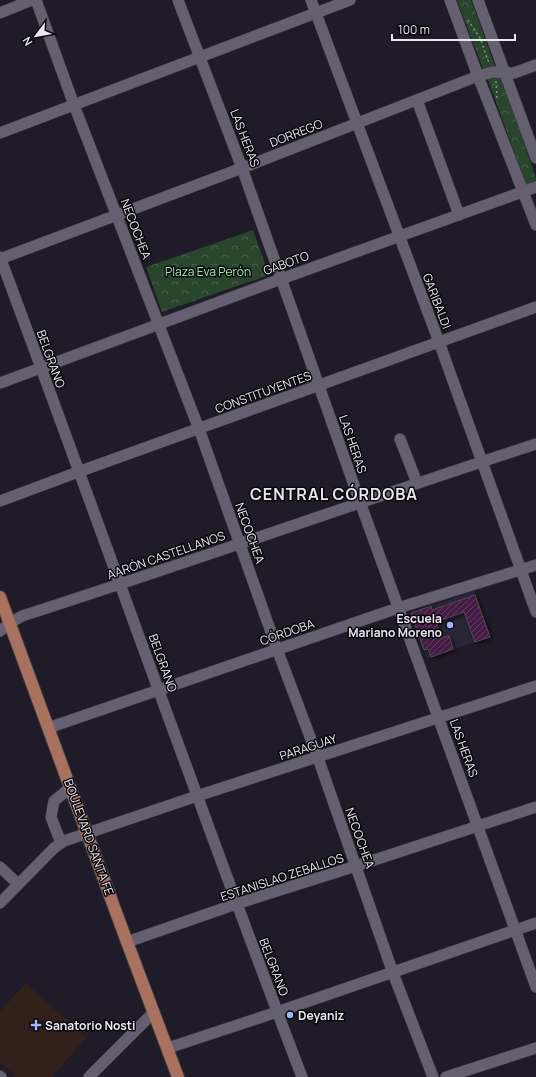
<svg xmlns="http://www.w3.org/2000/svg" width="536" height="1077" viewBox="0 0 536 1077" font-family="Manrope,sans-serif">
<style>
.education{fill:#292636}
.medical{fill:#32201a}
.park{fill:url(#park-crowns)}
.building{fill:url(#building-hatch);stroke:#534853;filter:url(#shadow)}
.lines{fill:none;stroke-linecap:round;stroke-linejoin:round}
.minor-casing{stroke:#3a3841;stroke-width:12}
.major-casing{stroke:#3a3841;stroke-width:14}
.path{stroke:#8e8b96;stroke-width:1.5;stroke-dasharray:2 3;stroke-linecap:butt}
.minor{stroke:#656070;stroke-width:11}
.major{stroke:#a8725e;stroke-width:12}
.poi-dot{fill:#a4b2fc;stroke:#08070c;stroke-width:1.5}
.labels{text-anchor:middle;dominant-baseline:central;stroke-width:3;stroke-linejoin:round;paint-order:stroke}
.street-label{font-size:12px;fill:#eae7f0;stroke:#08070c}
.park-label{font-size:12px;fill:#a4eaaa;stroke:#08070c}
.poi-label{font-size:12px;font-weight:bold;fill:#eae7f0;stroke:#08070c;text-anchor:start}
.district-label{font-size:16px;font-weight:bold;letter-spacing:1px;fill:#eae7f0;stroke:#08070c}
</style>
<defs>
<pattern id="park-crowns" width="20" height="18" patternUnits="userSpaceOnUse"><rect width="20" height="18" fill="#29462c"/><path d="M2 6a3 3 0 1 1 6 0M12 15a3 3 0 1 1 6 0" fill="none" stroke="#48614b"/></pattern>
<pattern id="building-hatch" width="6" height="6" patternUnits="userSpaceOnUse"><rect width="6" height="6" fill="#441e45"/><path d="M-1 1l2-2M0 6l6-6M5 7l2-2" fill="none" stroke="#5f3f60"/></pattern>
<filter id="shadow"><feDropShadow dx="2" dy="2" stdDeviation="2" flood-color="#0009"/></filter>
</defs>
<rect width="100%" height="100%" fill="#1f1b28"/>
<!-- education -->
<polygon class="education" points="474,591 490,637 427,658 411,613"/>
<!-- medical -->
<polygon class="medical" points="26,983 86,1038 52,1077 16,1077 0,1062 0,1011"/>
<!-- park -->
<g class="park">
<polygon points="457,0 471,0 495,66 483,69"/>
<polygon points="499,71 536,178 536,185 527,187 487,77"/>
<polygon points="253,230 269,275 162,312 146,267"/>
</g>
<!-- building -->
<polygon class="building" points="475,595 490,637 475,642 464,612 436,622 441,638 449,636 453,649 431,657 428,649 424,650 411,613 431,606 432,610"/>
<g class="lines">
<!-- minor casing -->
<g class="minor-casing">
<g id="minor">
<polyline points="36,0 74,105 199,429 277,649 318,758 393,973 433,1077"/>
<polyline points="178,0 242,168 360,502 536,987"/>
<polyline points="311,0 439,342 536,612"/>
<polyline points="450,0 478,76 536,225"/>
<polyline points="478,0 536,158"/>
<polyline points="0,13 32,0"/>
<polyline points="417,100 459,215"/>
<polyline points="0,133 350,0"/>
<path d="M0 257C102 530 198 805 302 1077"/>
<polyline points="0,259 242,168 478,76 493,72 514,73 536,65"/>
<polyline points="0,383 281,279 536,187"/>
<polyline points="400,439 417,483"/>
<polyline points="0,501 78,472 536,307"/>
<path d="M0 631 10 623 22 616C194 561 364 500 536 444"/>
<polyline points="48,728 398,608 536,565"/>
<polyline points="61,843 51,817 54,801 70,788"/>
<polyline points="0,867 18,884"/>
<polyline points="0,903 54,848 64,841 197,796 536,686"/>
<polyline points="127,942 236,904 356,866 536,807"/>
<polyline points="168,1048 277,1012 536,923"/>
<polyline points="0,1076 1,1077"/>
<polyline points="89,1077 154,1012"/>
<polyline points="446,1077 536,1048"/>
</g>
</g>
<!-- major casing -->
<g class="major-casing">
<polyline id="major" points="0,597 127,942 178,1077"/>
</g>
<!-- path -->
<g class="path">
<polyline points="468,20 480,38 489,63"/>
<polyline points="496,81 497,98"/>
</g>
<!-- minor -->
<use href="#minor" class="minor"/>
<!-- major -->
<use href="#major" class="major"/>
</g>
<!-- markers -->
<g class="poi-dot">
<circle cx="450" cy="625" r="4"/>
<circle cx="290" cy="1015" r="4"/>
<path d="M34 1019h4v4h4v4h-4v4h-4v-4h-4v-4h4z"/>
</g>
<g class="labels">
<!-- street labels -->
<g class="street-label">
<text transform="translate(296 133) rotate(-21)">DORREGO</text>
<text transform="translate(245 138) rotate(69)">LAS HERAS</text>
<text transform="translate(136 229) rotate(69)">NECOCHEA</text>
<text transform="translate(286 263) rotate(-20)">GABOTO</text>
<text transform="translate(437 301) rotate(69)">GARIBALDI</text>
<text transform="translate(51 359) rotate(70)">BELGRANO</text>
<text transform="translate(263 392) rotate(-20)">CONSTITUYENTES</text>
<text transform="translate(353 444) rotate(71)">LAS HERAS</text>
<text transform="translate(250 533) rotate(70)">NECOCHEA</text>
<text transform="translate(166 555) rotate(-19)">AARÓN CASTELLANOS</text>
<text transform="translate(287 632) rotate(-19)">CÓRDOBA</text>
<text transform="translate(163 663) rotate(70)">BELGRANO</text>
<text transform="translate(308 747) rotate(-18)">PARAGUAY</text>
<text transform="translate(464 748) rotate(70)">LAS HERAS</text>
<text transform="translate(89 837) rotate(70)">BOULEVARD SANTA FE</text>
<text transform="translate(360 838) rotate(70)">NECOCHEA</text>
<text transform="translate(282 877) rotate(-18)">ESTANISLAO ZEBALLOS</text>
<text transform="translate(274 967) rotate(69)">BELGRANO</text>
</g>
<!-- park labels -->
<g class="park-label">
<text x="208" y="271">Plaza Eva Perón</text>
</g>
<!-- poi labels -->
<g class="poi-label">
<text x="442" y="618" text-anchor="end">Escuela<tspan x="442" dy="14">Mariano Moreno</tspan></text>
<text x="298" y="1015">Deyaniz</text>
<text x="45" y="1025">Sanatorio Nosti</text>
</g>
<!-- district labels -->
<g class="district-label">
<text x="334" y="494">CENTRAL CÓRDOBA</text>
</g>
</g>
<!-- north arrow -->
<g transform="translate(36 36) rotate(238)" stroke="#08070c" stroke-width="3" paint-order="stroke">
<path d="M0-3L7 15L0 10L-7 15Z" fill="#eae7f0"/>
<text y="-6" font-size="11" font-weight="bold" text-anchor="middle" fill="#eae7f0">N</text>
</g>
<!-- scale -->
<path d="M392 34v6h123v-6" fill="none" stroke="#eae7f0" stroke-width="2"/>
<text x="398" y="34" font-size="12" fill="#eae7f0" stroke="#08070c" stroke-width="3" paint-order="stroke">100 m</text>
</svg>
